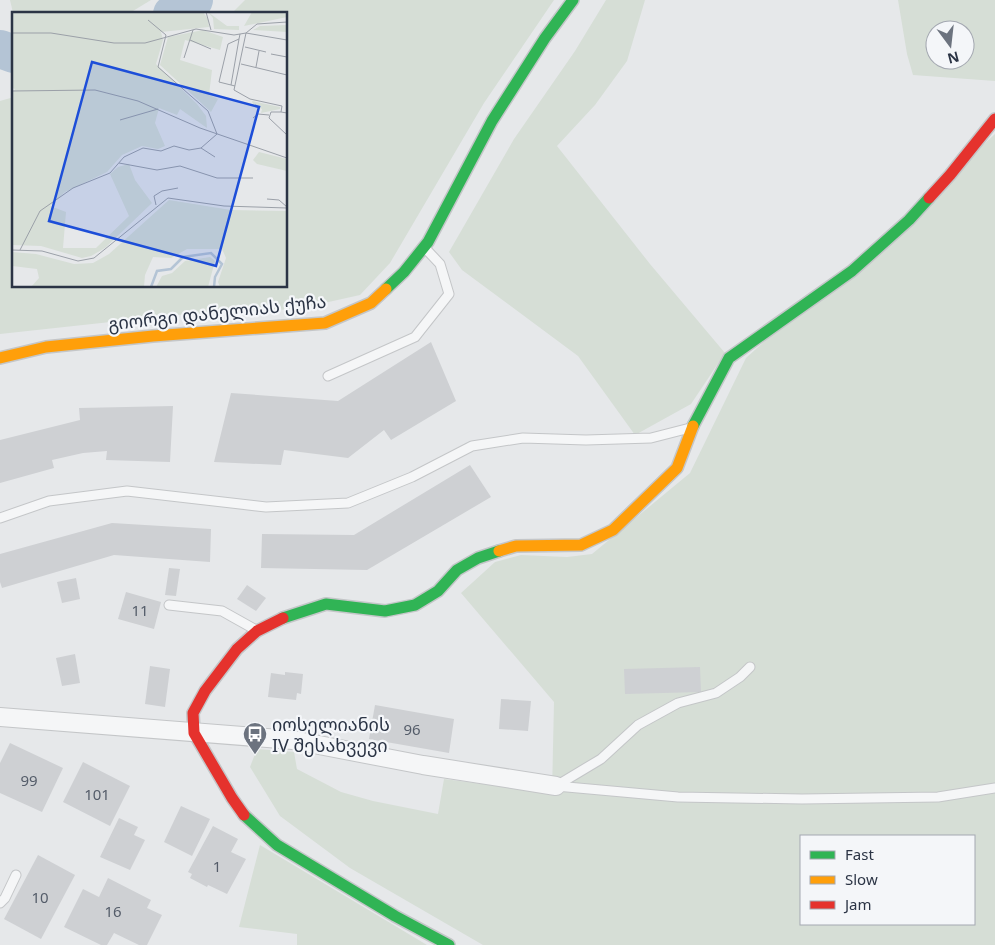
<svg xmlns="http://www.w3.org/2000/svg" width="995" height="945" viewBox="0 0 995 945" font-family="'Noto Sans','Noto Sans Georgian',sans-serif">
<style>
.green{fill:#d6ded6;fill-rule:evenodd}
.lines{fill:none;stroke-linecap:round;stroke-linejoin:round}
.river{stroke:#b4c4d5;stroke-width:38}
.building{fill:#ced0d3}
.lane-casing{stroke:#c4c6c8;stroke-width:11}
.street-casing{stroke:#c4c6c8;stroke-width:20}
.fast-casing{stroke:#c4c6c8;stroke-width:14}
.slow-casing{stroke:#c4c6c8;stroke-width:14}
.jam-casing{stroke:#c4c6c8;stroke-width:14}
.lane{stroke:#f5f6f7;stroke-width:9}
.street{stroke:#f5f6f7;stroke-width:18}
.fast{stroke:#30b455;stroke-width:11}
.slow{stroke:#ff9f0a;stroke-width:11}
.jam{stroke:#e5322d;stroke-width:11}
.labels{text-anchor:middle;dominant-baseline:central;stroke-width:4.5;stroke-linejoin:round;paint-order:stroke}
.number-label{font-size:15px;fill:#545c69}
.street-label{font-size:18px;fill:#2b3445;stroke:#f4f6f9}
.poi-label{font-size:18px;fill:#2b3445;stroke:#f4f6f9;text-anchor:start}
.inset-river{fill:none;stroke:#b4c4d5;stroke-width:2.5}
.inset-road{fill:none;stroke:#9ba0a8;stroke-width:1}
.view{fill:#1d4ed8;fill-opacity:0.15;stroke:#1d4ed8;stroke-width:2.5}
.inset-edge{fill:none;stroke:#2b3445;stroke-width:2.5}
</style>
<rect width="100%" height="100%" fill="#e6e8ea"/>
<!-- green -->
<g class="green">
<polygon points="10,0 151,0 128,14 14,14 14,17"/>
<polygon points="245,0 554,0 484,103 390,263 360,295 297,309 175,315 0,334 0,101 14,97 14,286 286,286 286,14 231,14"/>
<polygon points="606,0 645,0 627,61 595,105 557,146 650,264 725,353 691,404 635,435 578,356 462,270 449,252 514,139 575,51"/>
<path d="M898 0H995V81L913 75 907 54ZM935 30H965V60H935Z"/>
<path d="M995 134V945H483L350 868 280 816 250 767 257 749 294 752 297 769 341 792 373 801 438 814 444 779 552 793 554 702 461 593 495 562 521 555 567 557 592 554 690 473 746 358ZM801 836H974V924H801Z"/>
<polygon points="260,845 427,945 297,945 297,934 239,927"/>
</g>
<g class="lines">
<!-- river -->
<g class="river">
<polyline points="172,14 194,0"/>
<polyline points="0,49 14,54"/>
</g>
</g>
<!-- building -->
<g class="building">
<polygon points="431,342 456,401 391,440 384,430 348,458 284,450 281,465 214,462 231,393 338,401"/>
<polygon points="173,406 170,462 106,460 107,451 83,453 52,460 54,468 0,483 0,440 80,420 79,408"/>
<polygon points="470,465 491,497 367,570 261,568 262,534 354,535"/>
<polygon points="112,523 211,529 210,562 114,555 2,588 0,582 0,554"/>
<polygon points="169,568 180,569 176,596 165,595"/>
<polygon points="76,578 80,599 62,603 57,582"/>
<polygon points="247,585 266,598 256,611 237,599"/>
<polygon points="126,592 161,602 154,629 118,619"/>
<polygon points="75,654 80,683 62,686 56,658"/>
<polygon points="150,666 170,669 165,707 145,704"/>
<polygon points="700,667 701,692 625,694 624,669"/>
<polygon points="285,672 303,674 301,694 297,693 296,700 268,697 271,673 285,675"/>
<polygon points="501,699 531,701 528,731 499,729"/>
<polygon points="375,705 454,719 449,753 369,739"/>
<polygon points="10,743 63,768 42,812 0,793 0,763"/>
<polygon points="83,762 130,786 110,826 63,802"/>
<polygon points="181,806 210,819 192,856 164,842"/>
<polygon points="119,818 138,827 134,835 145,840 130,870 100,857"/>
<polygon points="213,826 238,839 231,852 246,859 227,894 208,885 207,887 190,878 192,874 188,872"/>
<polygon points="38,855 75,875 41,939 4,919"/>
<polygon points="108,878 151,900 147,908 162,915 147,945 139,945 114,933 107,945 101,945 64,927 83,889 99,897"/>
</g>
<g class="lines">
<!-- lane casing -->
<g class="lane-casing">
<g id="lane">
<polyline points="328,376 415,337 449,294 440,264 424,247"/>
<polyline points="0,518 49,501 127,491 266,507 348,503 412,477 472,446 523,438 586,440 651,438 690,428"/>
<polyline points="169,605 222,611 256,630"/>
<polyline points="556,786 678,797 802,799 938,797 995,788"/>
<polyline points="556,786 601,759 638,725 678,703 716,693 740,677 750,667"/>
<polyline points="0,903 5,898 16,875"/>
</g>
</g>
<!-- street casing -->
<g class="street-casing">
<polyline id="street" points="0,717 293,740 423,765 556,786"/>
</g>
<!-- fast casing -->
<g class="fast-casing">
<g id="fast">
<polyline points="386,289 404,272 428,242 492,121 545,38 573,0"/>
<polyline points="693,426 729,358 852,271 909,220 929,198"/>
<polyline points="283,618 326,604 385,611 415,605 438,591 457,570 478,558 499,551"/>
<polyline points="244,815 277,845 395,916 449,945"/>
</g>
</g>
<!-- slow casing -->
<g class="slow-casing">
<g id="slow">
<polyline points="0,358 46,347 153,336 325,323 371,303 386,289"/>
<polyline points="499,551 516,546 581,545 613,530 677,468 693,426"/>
</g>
</g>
<!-- jam casing -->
<g class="jam-casing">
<g id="jam">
<polyline points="929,198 950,175 995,119"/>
<polyline points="244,815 232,798 194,733 193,713 205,691 237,649 257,631 283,618"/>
</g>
</g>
<!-- lane -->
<use href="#lane" class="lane"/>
<!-- street -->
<use href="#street" class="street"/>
<!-- fast -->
<use href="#fast" class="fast"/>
<!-- slow -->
<use href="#slow" class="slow"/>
<!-- jam -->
<use href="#jam" class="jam"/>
</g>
<!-- icons -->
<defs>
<g id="bus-pin" transform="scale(1.25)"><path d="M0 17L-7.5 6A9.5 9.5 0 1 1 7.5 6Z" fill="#6c737f" stroke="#f4f6f9"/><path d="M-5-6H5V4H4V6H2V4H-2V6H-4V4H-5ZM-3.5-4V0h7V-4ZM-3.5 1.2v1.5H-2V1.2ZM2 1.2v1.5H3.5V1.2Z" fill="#fff"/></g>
</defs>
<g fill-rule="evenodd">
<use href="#bus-pin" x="255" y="734"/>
</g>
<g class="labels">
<!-- number labels -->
<g class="number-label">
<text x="140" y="610">11</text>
<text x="412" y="729">96</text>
<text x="29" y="780">99</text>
<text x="97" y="794">101</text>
<text x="217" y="866">1</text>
<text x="40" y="897">10</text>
<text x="113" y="911">16</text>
</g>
<!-- street labels -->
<g class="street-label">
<text transform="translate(217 312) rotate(-6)">გიორგი დანელიას ქუჩა</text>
</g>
<!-- poi labels -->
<g class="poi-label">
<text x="272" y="724">იოსელიანის<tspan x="272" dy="21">IV შესახვევი</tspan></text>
</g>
</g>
<!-- overview -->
<g transform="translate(12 12)">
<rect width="275" height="275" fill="#e6e8ea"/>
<path d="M0 0H191L196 7 197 15 149 20 151 28 144 52 185 92 194 104 195 116 168 97 165 103 147 96 143 111 153 134 146 137 130 134 110 143 95 160 53 180 38 194 54 200 51 236H84L117 204 98 162 106 155 117 152 123 168 140 191 93 236 79 244 70 246 29 234 0 233V82L3 77 0 76ZM196 0 215 14H227V18L202 17 201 6ZM240 0H266L275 2V5L232 14ZM275 13V20L241 18 248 14ZM191 18 211 25 208 38 173 28 168 48 200 58 197 83 206 87 199 100 148 53 156 25ZM240 89 268 95V97L249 101 250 97 241 93ZM247 140 275 147V159L245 152 241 148ZM157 188 219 198 275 199V275H208L206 270 214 246 210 237H175L159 246 141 245 133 263 132 275H19L27 266 25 257 0 254V240L24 242 62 252 81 251 97 242ZM198 245 203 249 196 275H144L150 264 160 261 173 249Z" fill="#d6ded6"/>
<path class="inset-river" d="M139 275 145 259 159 257 171 245 199 241 210 252 203 265 202 275"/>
<path class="inset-road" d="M194 0 199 18M136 8 154 23 146 55 196 99 205 122M0 21H39L102 31H133L184 17 222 23 234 21 245 12 275 10M178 28 199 37M275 28 234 21 222 78 238 87 270 94 269 100 275 101M233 35 254 40M259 42 275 45M172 46 181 18M229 52 275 63M244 55 247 39M219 73 227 27M223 74 207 70 216 32 227 27 228 22M0 79 83 78 126 89 188 116 275 146M269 100H259L257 106 275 123M241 106 246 102 257 103M108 108 146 97M189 136 203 145M107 151 145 158 168 154 205 166H241M255 187 267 188 275 195M144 193 142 184 150 179 166 176M0 238 30 239 66 249 82 246 156 186 212 194 275 196M8 238 28 199 61 176 98 161 112 145 131 136 149 139 162 134 177 138 189 136 205 122"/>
<path class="view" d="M80 50 247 95 204 254 37 209Z"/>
<rect width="275" height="275" class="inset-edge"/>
</g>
<!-- legend -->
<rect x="800" y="835" width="175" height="90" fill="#f4f6f9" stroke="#a4a8b1"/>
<rect x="810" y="851" width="25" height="8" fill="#30b455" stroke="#a4a8b1"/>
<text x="845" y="860" font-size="15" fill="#2b3445">Fast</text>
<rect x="810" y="876" width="25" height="8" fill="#ff9f0a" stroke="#a4a8b1"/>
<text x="845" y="885" font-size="15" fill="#2b3445">Slow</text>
<rect x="810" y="901" width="25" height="8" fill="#e5322d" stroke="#a4a8b1"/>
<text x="845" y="910" font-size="15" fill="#2b3445">Jam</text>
<!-- north arrow -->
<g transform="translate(950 45) rotate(165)"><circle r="24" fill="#f4f6f9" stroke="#a4a8b1"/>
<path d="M0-4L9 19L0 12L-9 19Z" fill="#6c737f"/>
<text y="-8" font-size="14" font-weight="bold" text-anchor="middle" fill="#2b3445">N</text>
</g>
</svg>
